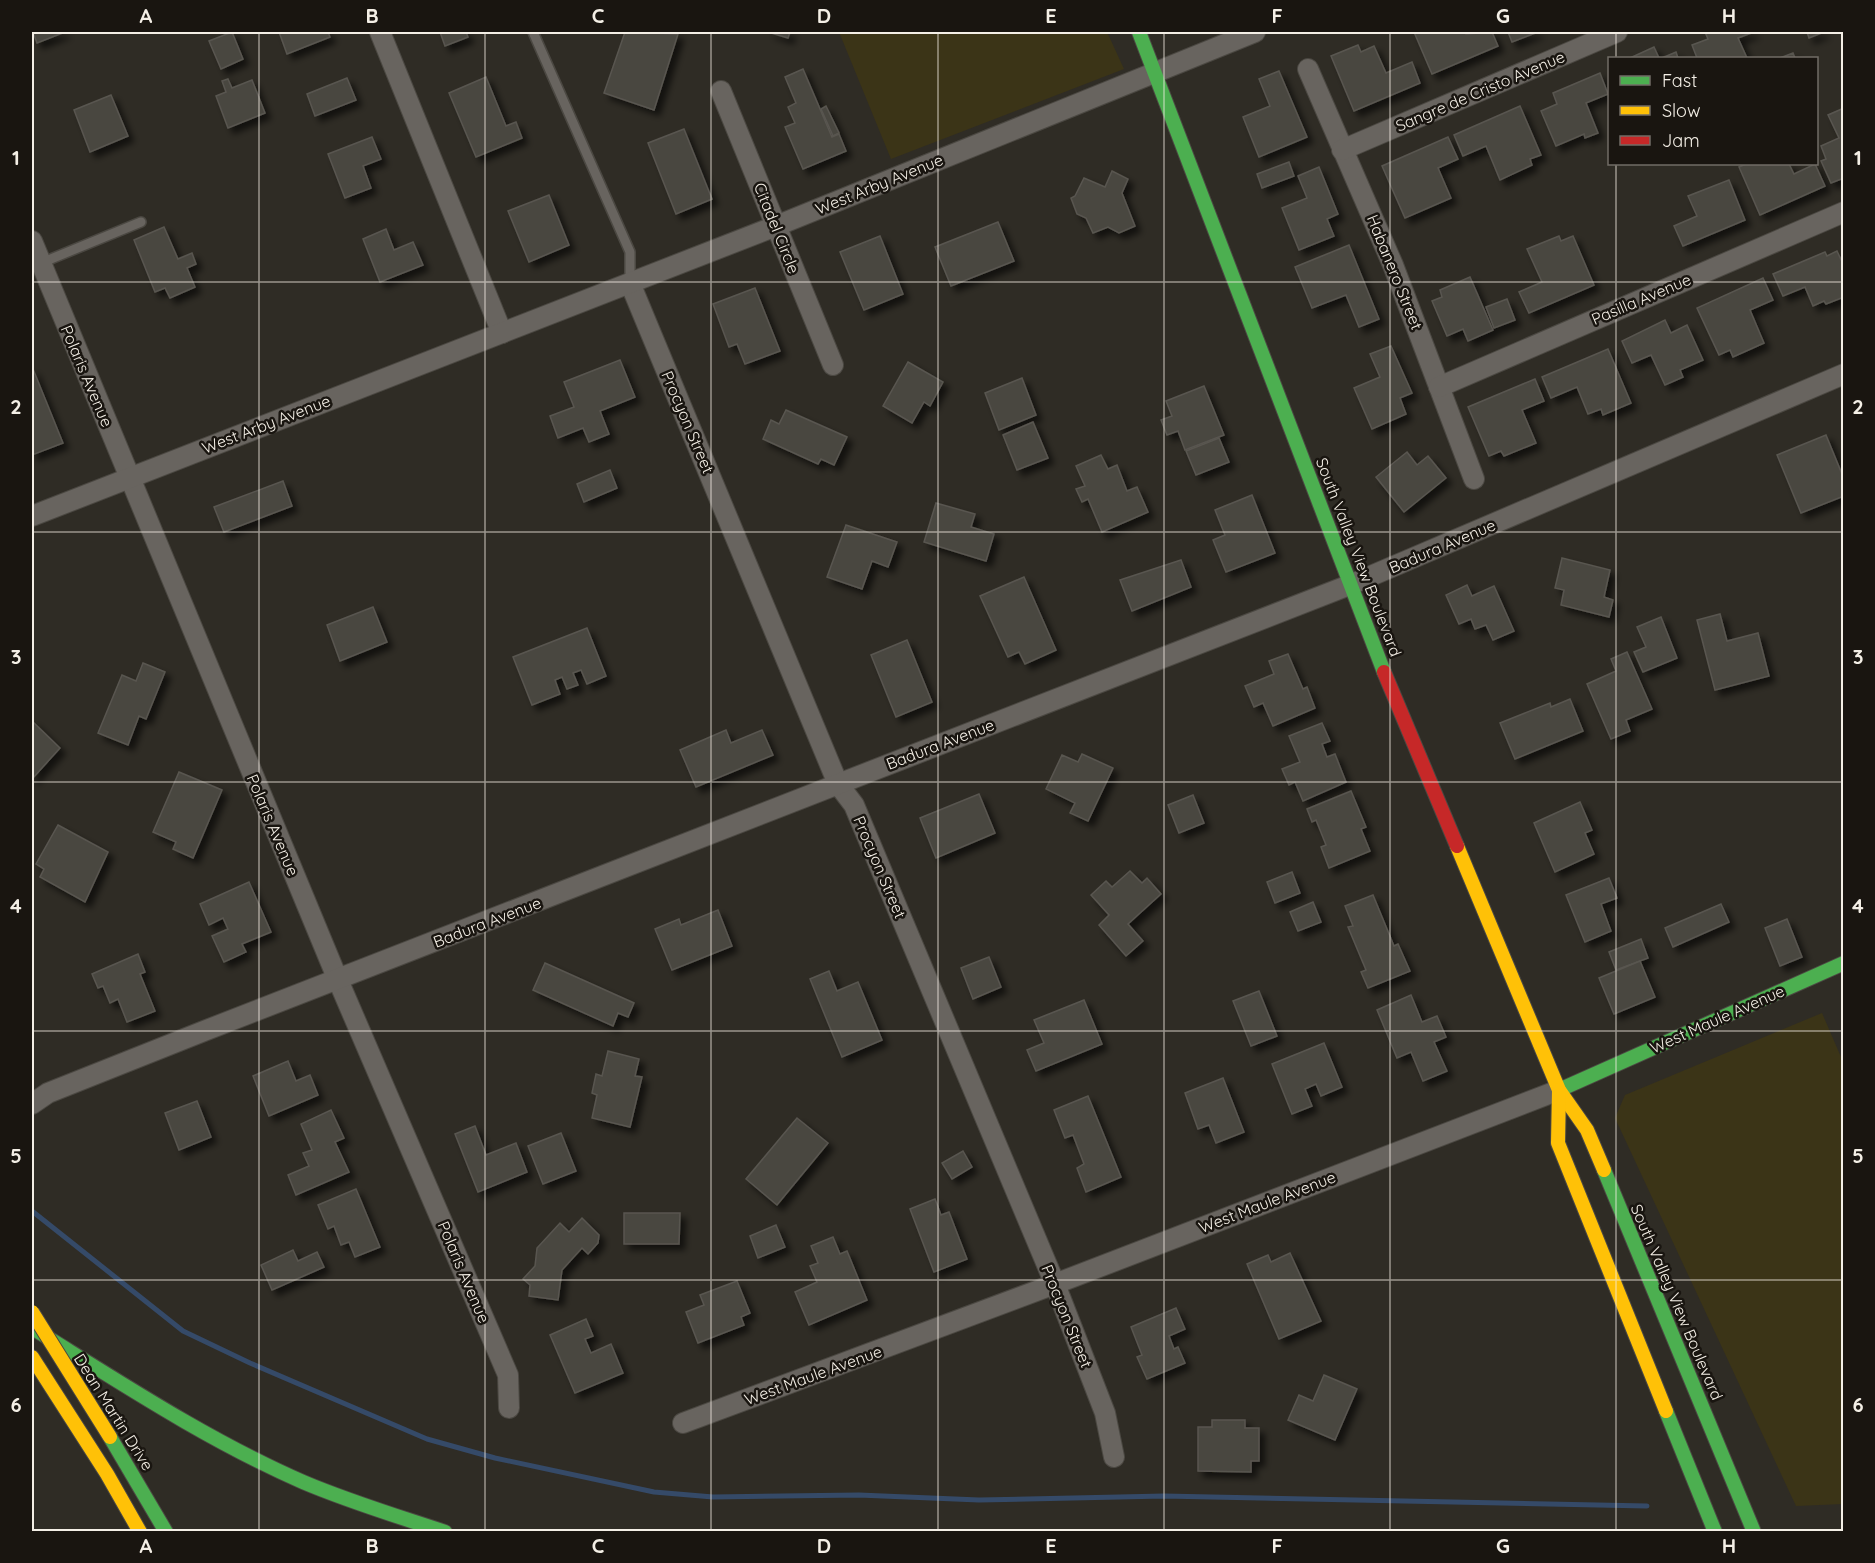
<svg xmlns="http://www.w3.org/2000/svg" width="1875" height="1563" viewBox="0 0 1875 1563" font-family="Quicksand,sans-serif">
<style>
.sand{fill:#3b3417}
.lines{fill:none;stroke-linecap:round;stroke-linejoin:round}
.stream{stroke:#354a68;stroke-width:5}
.building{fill:#4a4741;stroke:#595650;stroke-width:1.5;filter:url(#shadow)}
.lane-casing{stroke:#4b4842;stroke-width:12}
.street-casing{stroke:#4b4842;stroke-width:22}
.fast-casing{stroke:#4b4842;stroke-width:16}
.slow-casing{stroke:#4b4842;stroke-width:16}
.jam-casing{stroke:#4b4842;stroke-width:16}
.lane{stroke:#68645f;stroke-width:9}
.street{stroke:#68645f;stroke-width:20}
.fast{stroke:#4caf50;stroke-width:14}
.slow{stroke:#ffc107;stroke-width:14}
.jam{stroke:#c62828;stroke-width:14}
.slow-bridge-casing{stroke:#4b4842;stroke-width:16;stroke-linecap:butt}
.slow-bridge{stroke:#ffc107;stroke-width:14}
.grid{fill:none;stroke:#f4efe6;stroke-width:1.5;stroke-opacity:0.55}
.labels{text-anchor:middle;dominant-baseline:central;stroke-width:5;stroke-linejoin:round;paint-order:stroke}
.street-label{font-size:16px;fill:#f4efe6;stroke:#191510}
.neatline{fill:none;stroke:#f4efe6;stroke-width:2}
.grid-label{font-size:20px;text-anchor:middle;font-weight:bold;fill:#f4efe6}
</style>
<defs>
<filter id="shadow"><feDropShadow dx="5.5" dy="5.5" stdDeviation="3" flood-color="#0009"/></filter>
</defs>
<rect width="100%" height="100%" fill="#2f2c25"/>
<!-- sand -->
<g class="sand">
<polygon points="839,32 1107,32 1124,69 891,159"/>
<polygon points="1822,1013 1844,1064 1843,1504 1796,1506 1615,1118 1625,1095"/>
</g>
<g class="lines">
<!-- stream -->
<polyline class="stream" points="32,1211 183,1331 250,1363 427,1439 495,1458 654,1492 713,1497 859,1495 979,1500 1164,1496 1647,1506"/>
</g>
<!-- building -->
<g class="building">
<polygon points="33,32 65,32 37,43"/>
<polygon points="232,32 243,59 221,69 209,41"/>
<polygon points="279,32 328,32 330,37 287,54"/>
<polygon points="440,32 466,32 468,37 445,46"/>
<polygon points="625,32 678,34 654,110 604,93"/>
<polygon points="768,32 790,32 788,38"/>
<polygon points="1414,32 1465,32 1466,34 1492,32 1498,46 1432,74"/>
<polygon points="1508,32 1538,32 1512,42"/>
<polygon points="1705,32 1754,32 1738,38 1747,58 1697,58 1692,45 1708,39"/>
<polygon points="1807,32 1824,32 1809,38"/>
<polygon points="1358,45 1361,52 1374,46 1386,73 1412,62 1420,83 1354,111 1331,56"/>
<polygon points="1654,47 1659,58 1630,58"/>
<polygon points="1676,52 1678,58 1662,58"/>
<polygon points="1793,53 1795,58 1780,58"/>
<polygon points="803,69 832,137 839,134 846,151 803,169 785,127 795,123 788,107 796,103 785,77"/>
<polygon points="1279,71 1307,137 1259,157 1243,117 1270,106 1259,79"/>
<polygon points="1600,73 1608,94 1586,103 1598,133 1585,138 1584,134 1556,146 1541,111 1557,104 1553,93"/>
<polygon points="486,77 506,126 516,122 522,138 476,157 449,93"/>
<polygon points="347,78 356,100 315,116 307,94"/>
<polygon points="228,79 232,88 252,80 265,113 228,128 216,96 226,92 222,81"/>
<polygon points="111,95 128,136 90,152 74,110"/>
<polygon points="826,106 839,133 833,136 821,109"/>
<polygon points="1520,106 1541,155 1530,159 1532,165 1500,180 1486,146 1463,156 1454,135"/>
<polygon points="1844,108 1844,178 1831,183 1821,161 1826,159 1821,146 1839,138 1828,115"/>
<polygon points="684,129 712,199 676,214 648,143"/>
<polygon points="372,137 381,159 363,166 371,188 345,198 328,154"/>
<polygon points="1448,137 1458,159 1438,168 1451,198 1405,218 1382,166"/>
<polygon points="1289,162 1294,176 1262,188 1257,174"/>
<polygon points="1746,164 1789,164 1794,174 1815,164 1825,186 1760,215 1739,167"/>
<polygon points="1319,167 1338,214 1327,219 1334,236 1299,250 1282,208 1307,198 1298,176"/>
<polygon points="1112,171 1128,179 1122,193 1135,226 1119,233 1108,227 1093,233 1086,218 1077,214 1071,198 1075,196 1084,178 1105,187"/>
<polygon points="1729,180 1745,220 1683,246 1674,226 1697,216 1688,196"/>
<polygon points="549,195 569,245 529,262 508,211"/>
<polygon points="998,222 1014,261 951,286 935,247"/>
<polygon points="164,227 178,259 192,253 196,264 187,268 195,287 170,298 165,288 155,292 134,240"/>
<polygon points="386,229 394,250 413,242 423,265 380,282 363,239"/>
<polygon points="880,236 903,294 864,310 840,252"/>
<polygon points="1559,236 1561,241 1573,236 1594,285 1529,313 1519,292 1542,282 1527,249"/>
<polygon points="1349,245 1379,319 1359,327 1346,295 1312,308 1295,267"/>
<polygon points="1837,251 1844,266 1844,297 1826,304 1824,301 1813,306 1805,287 1783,296 1773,274 1825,252 1827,256"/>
<polygon points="1470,277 1493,330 1468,341 1463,329 1447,336 1432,301 1442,297 1440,290"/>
<polygon points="1763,278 1773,300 1750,310 1764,343 1733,357 1730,350 1719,355 1697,308"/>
<polygon points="755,288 780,351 745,364 737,344 729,347 713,304"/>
<polygon points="1507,299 1515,320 1494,328 1486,307"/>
<polygon points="1665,320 1671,333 1687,325 1703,360 1680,370 1683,377 1665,385 1651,355 1632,363 1622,341"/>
<polygon points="1391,346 1412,393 1400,398 1406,414 1372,429 1354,388 1380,377 1370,354"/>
<polygon points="1608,349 1631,403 1603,415 1601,409 1588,414 1577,387 1551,398 1542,377"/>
<polygon points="620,360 635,397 600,411 609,434 589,442 583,428 558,438 550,416 574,407 564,382"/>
<polygon points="908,362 943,382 930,406 924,402 912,423 883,406"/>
<polygon points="33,369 63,443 32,455 32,370"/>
<polygon points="1022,378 1036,415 999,430 985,393"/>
<polygon points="1535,379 1544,401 1522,410 1536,443 1504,456 1501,451 1489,456 1468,407"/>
<polygon points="1204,386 1224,435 1185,450 1178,431 1167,435 1161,420 1172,416 1166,401"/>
<polygon points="786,410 847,437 834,465 821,459 818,464 763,439 771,420 779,424"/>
<polygon points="1033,422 1048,458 1017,470 1003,435"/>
<polygon points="1826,435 1844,479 1844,496 1801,513 1777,455"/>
<polygon points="1219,438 1229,462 1196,475 1186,451"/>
<polygon points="1407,452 1417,465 1428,456 1446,478 1404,512 1376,477"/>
<polygon points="1101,455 1108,469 1117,465 1127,491 1137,487 1148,512 1102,532 1088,499 1082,502 1076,489 1085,486 1076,466"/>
<polygon points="610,470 617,488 584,502 577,484"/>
<polygon points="283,481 292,506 224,532 214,507"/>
<polygon points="1252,495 1275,553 1226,572 1213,540 1225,535 1215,510"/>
<polygon points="936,503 975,514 971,527 994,534 986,561 924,542"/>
<polygon points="846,525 897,542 888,567 872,561 862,589 827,577"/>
<polygon points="1562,558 1610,570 1604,597 1613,600 1609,617 1561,605 1564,590 1555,588"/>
<polygon points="1181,560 1191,587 1132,611 1120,580"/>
<polygon points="1024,577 1056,650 1025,664 1019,652 1008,657 980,596"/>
<polygon points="1467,585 1472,596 1494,586 1514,631 1493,640 1486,625 1475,629 1471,619 1459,624 1446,595"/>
<polygon points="373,607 387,642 340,661 327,625"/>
<polygon points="1720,614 1727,641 1758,633 1769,676 1715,690 1697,620"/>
<polygon points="1661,617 1677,658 1643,672 1634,652 1646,647 1637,627"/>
<polygon points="587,628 606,676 587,684 581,670 573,673 578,685 567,689 562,677 555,680 560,694 532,705 513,657"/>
<polygon points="907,640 932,702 896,717 871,655"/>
<polygon points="1627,652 1652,709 1626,720 1630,731 1611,739 1587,684 1616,671 1611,659"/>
<polygon points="1288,654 1303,689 1307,687 1315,708 1273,726 1263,703 1254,707 1245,686 1274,674 1269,661"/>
<polygon points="143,663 165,672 146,719 139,716 128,745 98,733 122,675 136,681"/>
<polygon points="1570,699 1583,731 1515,759 1500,723 1550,703 1551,707"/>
<polygon points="32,721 60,748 32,779"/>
<polygon points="1322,723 1330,741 1322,744 1327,757 1335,754 1346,782 1303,801 1295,782 1289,785 1282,769 1300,762 1289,736"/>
<polygon points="726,730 731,743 762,730 773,755 696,787 680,750"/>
<polygon points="1082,754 1113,768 1088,821 1070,813 1075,803 1046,789 1062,755 1078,762"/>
<polygon points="179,772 222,790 193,858 173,849 176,842 153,832"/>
<polygon points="1351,791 1366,827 1361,829 1370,851 1329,868 1321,847 1326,845 1316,820 1312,822 1307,809"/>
<polygon points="979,794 995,833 936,858 920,818"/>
<polygon points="1193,795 1204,823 1179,833 1168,805"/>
<polygon points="1580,802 1592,830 1585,833 1594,854 1555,872 1534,823"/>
<polygon points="58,825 108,852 85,902 40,877 44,869 36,864"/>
<polygon points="1130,871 1142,883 1147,878 1161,894 1128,924 1143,941 1126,956 1099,925 1109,915 1091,895 1106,881 1112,887"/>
<polygon points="1292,872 1300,893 1275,903 1267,882"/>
<polygon points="1609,878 1617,898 1601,904 1611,931 1585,942 1566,895"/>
<polygon points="249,882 271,932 242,944 246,952 224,962 212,936 228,929 223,918 209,925 200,904"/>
<polygon points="1373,895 1394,946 1398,944 1410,971 1368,988 1361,972 1366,970 1348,927 1353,926 1345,906"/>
<polygon points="1313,902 1321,922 1298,931 1290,912"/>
<polygon points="1721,904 1729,922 1673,947 1665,928"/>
<polygon points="718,910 732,946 672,970 655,929 679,919 681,925"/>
<polygon points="1787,919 1802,957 1780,966 1765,928"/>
<polygon points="1641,939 1648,958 1616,970 1609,952"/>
<polygon points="138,954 145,972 140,974 155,1011 127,1022 118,999 110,1003 103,986 98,988 92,974"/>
<polygon points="989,957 1001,987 973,999 961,968"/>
<polygon points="1640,961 1655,997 1614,1014 1599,978"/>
<polygon points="545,963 634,1003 628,1017 618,1013 613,1026 533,990"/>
<polygon points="829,971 837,991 858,982 882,1040 842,1057 810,979"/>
<polygon points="1259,991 1277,1036 1251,1046 1233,1001"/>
<polygon points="1411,995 1422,1022 1437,1016 1446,1037 1434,1042 1447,1071 1423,1081 1411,1052 1397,1058 1377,1010"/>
<polygon points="1084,1000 1102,1044 1036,1071 1027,1050 1044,1043 1034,1020"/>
<polygon points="1324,1043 1342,1087 1321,1096 1316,1084 1305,1089 1312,1106 1292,1114 1272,1064"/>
<polygon points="608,1051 639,1059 635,1076 642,1077 630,1127 592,1118 597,1095 592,1093 596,1074 602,1076"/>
<polygon points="288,1061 296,1081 310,1075 318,1095 269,1116 253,1076"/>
<polygon points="1223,1078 1244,1132 1216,1143 1209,1125 1198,1129 1185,1093"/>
<polygon points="1088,1096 1121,1177 1086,1192 1077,1168 1084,1164 1073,1135 1065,1138 1054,1110"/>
<polygon points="197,1101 211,1137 179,1150 165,1113"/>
<polygon points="331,1110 344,1138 335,1142 349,1172 296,1195 288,1175 309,1166 303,1153 312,1150 301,1124"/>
<polygon points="797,1118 828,1143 777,1205 746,1179"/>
<polygon points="475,1126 486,1155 516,1143 527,1172 478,1192 455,1134"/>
<polygon points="561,1133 576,1171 543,1184 528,1146"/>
<polygon points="963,1151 972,1167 952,1179 942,1163"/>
<polygon points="356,1189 380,1247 355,1257 349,1242 341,1245 334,1226 328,1229 318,1205"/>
<polygon points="935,1199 941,1215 949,1212 967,1259 934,1272 910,1209"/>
<polygon points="624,1213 680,1213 679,1244 624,1244"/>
<polygon points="582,1218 599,1235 598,1243 588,1254 582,1248 562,1270 558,1300 529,1296 530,1285 523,1279 535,1266 537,1248 560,1223 569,1232"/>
<polygon points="776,1225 785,1247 758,1258 750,1236"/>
<polygon points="833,1237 840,1254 847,1251 867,1300 809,1325 795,1292 817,1282 810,1266 818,1263 811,1246"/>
<polygon points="293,1250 298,1261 317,1252 324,1267 272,1290 261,1265"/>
<polygon points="1290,1253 1321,1321 1279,1339 1247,1264 1268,1255 1271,1262"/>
<polygon points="737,1281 750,1313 741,1317 744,1325 698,1343 686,1312 704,1305 700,1295"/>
<polygon points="1176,1308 1185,1329 1169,1336 1174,1349 1178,1347 1185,1363 1147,1379 1137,1357 1142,1355 1131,1327"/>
<polygon points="586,1319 593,1336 585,1339 591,1353 611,1344 623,1373 575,1393 550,1335"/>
<polygon points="1324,1375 1357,1389 1335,1440 1288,1420 1299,1395 1313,1401"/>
<polygon points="1212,1420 1245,1420 1245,1428 1259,1428 1259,1461 1251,1461 1251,1472 1198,1471 1198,1427 1212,1427"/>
</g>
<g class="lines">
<!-- lane casing -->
<g class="lane-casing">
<g id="lane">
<polyline points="533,32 630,252 630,283"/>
<polyline points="41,263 141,222"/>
</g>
</g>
<!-- street casing -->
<g class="street-casing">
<g id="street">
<polyline points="380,32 502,333"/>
<polyline points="1308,69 1393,265 1474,479"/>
<polyline points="721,91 833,365"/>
<polyline points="1342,150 1617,32"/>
<polyline points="32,241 338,980 508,1375 509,1408"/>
<polyline points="630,283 838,784 854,805 1055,1284 1105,1413 1114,1457"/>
<polyline points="1439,387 1844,212"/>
<polyline points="32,516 776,226 1255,32"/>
<polyline points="32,1104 48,1093 204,1031 1352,584 1844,374"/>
<polyline points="683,1423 1055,1284 1559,1090"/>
</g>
</g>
<!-- fast casing -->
<g class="fast-casing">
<g id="fast">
<polyline points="1139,32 1384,672"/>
<polyline points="1559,1090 1844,963"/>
<polyline points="1604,1170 1754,1532"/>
<path d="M34 1329C121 1383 209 1441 303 1482 350 1502 397 1516 445 1532"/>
<polyline points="1666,1411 1715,1532"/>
<polyline points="110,1437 166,1532"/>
</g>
</g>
<!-- slow casing -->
<g class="slow-casing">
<g id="slow">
<polyline points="1457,846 1559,1090 1587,1130 1604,1170"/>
<polyline points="1559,1090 1558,1143 1666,1411"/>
<polyline points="32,1357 107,1474 140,1532"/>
</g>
</g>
<!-- jam casing -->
<g class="jam-casing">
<polyline id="jam" points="1384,672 1457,846"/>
</g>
<!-- lane -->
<use href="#lane" class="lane"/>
<!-- street -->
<use href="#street" class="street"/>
<!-- fast -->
<use href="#fast" class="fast"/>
<!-- slow -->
<use href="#slow" class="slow"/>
<!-- jam -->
<use href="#jam" class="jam"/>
<!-- slow-bridge casing -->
<g class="slow-bridge-casing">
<polyline id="slow-bridge" points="32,1312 110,1437"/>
</g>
<!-- slow-bridge -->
<use href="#slow-bridge" class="slow-bridge"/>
</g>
<!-- grid -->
<path class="grid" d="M259 32V1532M485 32V1532M711 32V1532M938 32V1532M1164 32V1532M1390 32V1532M1616 32V58M1616 164V1532M32 282H1844M32 532H1844M32 782H1844M32 1031H1844M32 1280H1844"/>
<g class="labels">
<!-- street labels -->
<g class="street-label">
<text transform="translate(1480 91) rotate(-23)">Sangre de Cristo Avenue</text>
<text transform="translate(879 184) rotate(-22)">West Arby Avenue</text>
<text transform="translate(777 228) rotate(68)">Citadel Circle</text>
<text transform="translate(1395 272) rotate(68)">Habanero Street</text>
<text transform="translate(1641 299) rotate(-23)">Pasilla Avenue</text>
<text transform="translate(87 376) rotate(67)">Polaris Avenue</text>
<text transform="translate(688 422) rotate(67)">Procyon Street</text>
<text transform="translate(266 424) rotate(-21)">West Arby Avenue</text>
<text transform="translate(1442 546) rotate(-23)">Badura Avenue</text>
<text transform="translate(1359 557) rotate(69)">South Valley View Boulevard</text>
<text transform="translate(940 744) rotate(-21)">Badura Avenue</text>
<text transform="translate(273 825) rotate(67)">Polaris Avenue</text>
<text transform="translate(880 867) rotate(67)">Procyon Street</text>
<text transform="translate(487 922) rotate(-21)">Badura Avenue</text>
<text transform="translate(1717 1019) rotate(-24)">West Maule Avenue</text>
<text transform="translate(1267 1202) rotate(-21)">West Maule Avenue</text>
<text transform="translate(464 1272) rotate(67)">Polaris Avenue</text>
<text transform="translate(1677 1302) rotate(67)">South Valley View Boulevard</text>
<text transform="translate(1067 1316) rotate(68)">Procyon Street</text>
<text transform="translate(813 1375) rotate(-20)">West Maule Avenue</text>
<text transform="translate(114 1412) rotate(58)">Dean Martin Drive</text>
</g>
</g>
<!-- border -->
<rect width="1875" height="1563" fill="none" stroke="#191510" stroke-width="66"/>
<!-- legend -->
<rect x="1608" y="57" width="210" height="108" fill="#191510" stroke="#716c66" stroke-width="1.5"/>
<rect x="1620" y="76" width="30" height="9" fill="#4caf50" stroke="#716c66" stroke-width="1.5"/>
<text x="1662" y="87" font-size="18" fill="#f4efe6">Fast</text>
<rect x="1620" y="106" width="30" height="9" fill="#ffc107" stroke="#716c66" stroke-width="1.5"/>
<text x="1662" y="117" font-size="18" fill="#f4efe6">Slow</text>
<rect x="1620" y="136" width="30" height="9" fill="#c62828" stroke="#716c66" stroke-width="1.5"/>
<text x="1662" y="147" font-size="18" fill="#f4efe6">Jam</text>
<rect x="33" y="33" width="1809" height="1497" class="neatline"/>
<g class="grid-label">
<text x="146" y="23">A</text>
<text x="372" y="23">B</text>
<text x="598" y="23">C</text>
<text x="824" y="23">D</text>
<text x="1051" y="23">E</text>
<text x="1277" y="23">F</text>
<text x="1503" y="23">G</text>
<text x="1729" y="23">H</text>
<text x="16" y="165">1</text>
<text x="1858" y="165">1</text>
<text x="16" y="414">2</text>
<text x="1858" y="414">2</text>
<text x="16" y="664">3</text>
<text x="1858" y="664">3</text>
<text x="16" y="913">4</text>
<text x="1858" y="913">4</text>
<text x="16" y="1163">5</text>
<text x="1858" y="1163">5</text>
<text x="16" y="1412">6</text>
<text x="1858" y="1412">6</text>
<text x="146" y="1553">A</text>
<text x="372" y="1553">B</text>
<text x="598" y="1553">C</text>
<text x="824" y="1553">D</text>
<text x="1051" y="1553">E</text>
<text x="1277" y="1553">F</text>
<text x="1503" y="1553">G</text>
<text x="1729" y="1553">H</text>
</g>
</svg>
